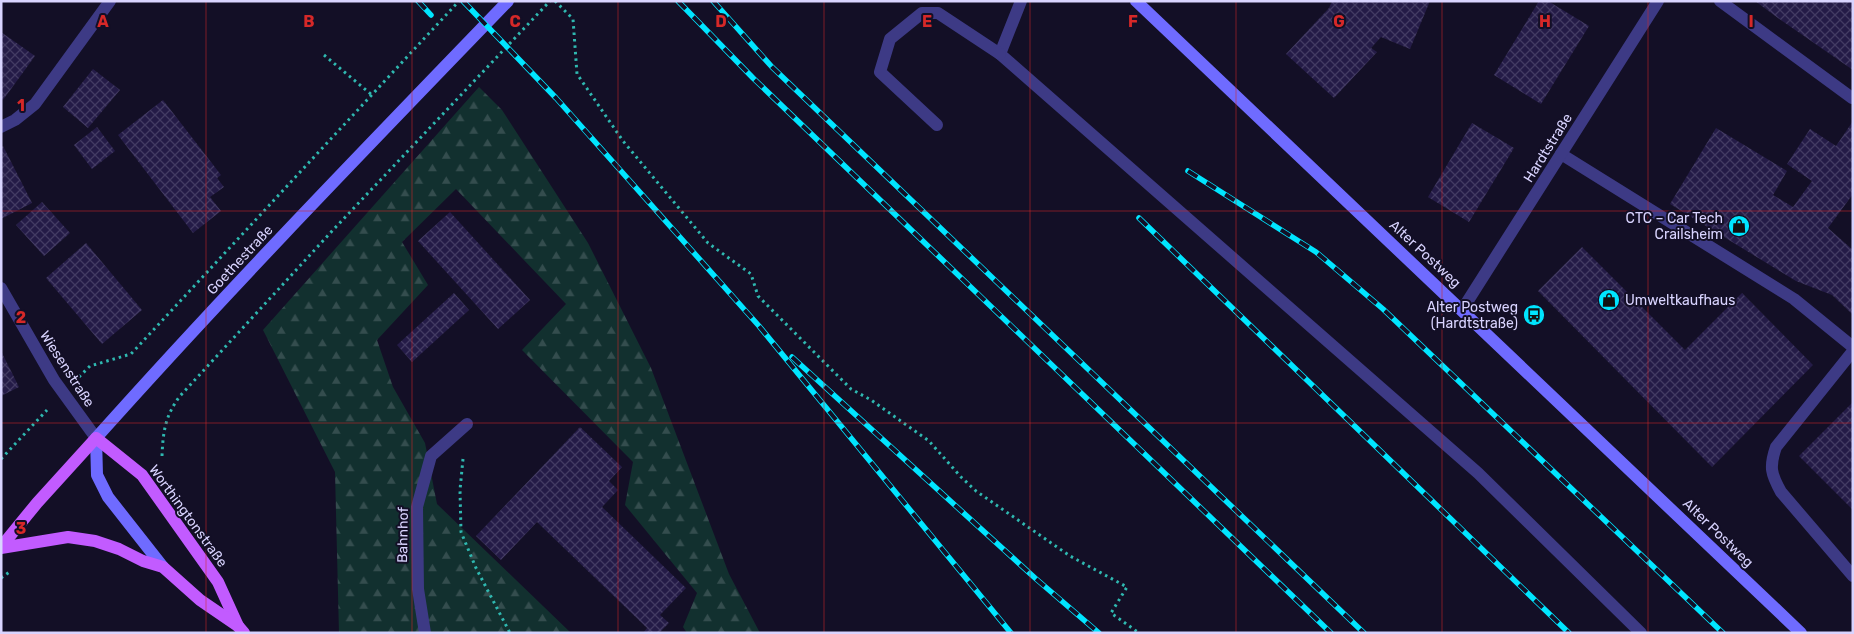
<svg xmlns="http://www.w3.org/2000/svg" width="1854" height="634" viewBox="0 0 1854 634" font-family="Rubik,sans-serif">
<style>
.forest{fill:url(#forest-firs)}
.building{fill:url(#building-cross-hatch)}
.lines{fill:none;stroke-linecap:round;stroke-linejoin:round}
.path{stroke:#2fb8b0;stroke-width:3;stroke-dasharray:2.5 4;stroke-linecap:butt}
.lane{stroke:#3d3a85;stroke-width:12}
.street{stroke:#3d3a85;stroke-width:12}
.secondary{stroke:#6f6bff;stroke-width:12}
.primary{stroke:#c25bff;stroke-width:12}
.rail-casing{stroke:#00e5ff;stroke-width:5.5}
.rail{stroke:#130f26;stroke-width:4;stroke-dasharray:11;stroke-linecap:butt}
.grid{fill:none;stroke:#d62828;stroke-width:1;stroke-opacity:0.55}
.labels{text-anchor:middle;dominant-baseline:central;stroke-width:4;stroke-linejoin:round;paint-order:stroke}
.street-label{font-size:14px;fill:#d9d4ff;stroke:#130f26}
.poi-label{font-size:14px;fill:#d9d4ff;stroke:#130f26;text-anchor:end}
.grid-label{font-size:16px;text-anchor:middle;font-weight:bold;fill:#d62828;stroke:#130f26;stroke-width:4;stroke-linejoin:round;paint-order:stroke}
</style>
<defs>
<pattern id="forest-firs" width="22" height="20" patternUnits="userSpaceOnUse" patternTransform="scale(1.25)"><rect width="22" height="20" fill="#12302f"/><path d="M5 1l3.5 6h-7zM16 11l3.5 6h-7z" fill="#344d4e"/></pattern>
<pattern id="building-cross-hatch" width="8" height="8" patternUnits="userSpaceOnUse" patternTransform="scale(1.25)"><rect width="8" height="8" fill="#241b47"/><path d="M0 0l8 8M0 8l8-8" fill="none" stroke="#433b63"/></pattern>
</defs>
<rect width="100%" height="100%" fill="#130f26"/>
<!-- forest -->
<polygon class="forest" points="479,87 502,110 588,243 651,368 729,574 760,633 687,633 683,627 697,593 625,505 633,462 522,350 566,304 456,189 402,242 428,285 377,340 393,387 425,443 437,504 571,633 339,633 335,472 263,330"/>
<!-- building -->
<g class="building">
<polygon points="1332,1 1430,1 1410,49 1381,37 1371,48 1377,52 1334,98 1286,54 1329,8"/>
<polygon points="1539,1 1548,1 1589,26 1541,104 1494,75"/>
<polygon points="1755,1 1853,1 1853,70 1778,18"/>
<polygon points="1,32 35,56 3,100 1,98"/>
<polygon points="93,69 120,90 88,128 63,107"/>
<polygon points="163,100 221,175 217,178 224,187 210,197 221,211 193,233 118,135"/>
<polygon points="1853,121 1853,194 1828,228 1853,250 1853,315 1832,295 1796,281 1670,204 1716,128 1787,171 1773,195 1793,207 1812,181 1787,164 1810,129 1836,146"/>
<polygon points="1472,123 1514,148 1469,222 1428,197"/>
<polygon points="97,127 115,151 92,169 74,145"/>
<polygon points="3,146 32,203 1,219 1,147"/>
<polygon points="42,202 70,233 44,256 16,225"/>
<polygon points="450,212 530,300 498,329 418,241"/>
<polygon points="86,243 142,310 102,344 46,278"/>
<polygon points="1582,247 1685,350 1742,293 1813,365 1712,467 1538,291"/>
<polygon points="454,293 469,310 412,362 397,345"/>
<polygon points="1,351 19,387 1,396"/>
<polygon points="1853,402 1853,510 1799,456"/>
<polygon points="580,427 622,467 609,481 618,490 602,507 686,588 660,615 669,623 659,633 643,633 647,628 537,522 501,560 476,536"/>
</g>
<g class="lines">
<!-- path -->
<g class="path">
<polyline points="555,1 573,19 577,74 623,141 708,243 751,274 758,296 851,389 871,400 929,441 961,477 976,491 1070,556 1127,587 1111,613 1139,633"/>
<polyline points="324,55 372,95"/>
<polyline points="79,377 90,366 131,354 459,1"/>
<path d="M162 456C163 432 165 416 180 396L333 230 550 1"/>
<polyline points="1,459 47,410"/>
<polyline points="463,459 460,490 461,532 476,568 510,633"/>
<polyline points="1,578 11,571"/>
</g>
<!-- lane -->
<g class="lane">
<polyline points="1021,1 1000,54 1478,473 1641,633"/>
<polyline points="1720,1 1852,98"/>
<polyline points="937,125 880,72 890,39 922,13 938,13 1000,54"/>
<polyline points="1561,154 1794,299 1853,347"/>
<path d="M1853 351 1776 447C1769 467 1771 474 1781 492L1853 576"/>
<polyline points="425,633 418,589 417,507 431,456 467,424"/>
</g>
<!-- street -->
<g class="street">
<polyline points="1,127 15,120 35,104 110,1"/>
<polyline points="1,288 54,380 96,438"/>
<polyline points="1462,310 1658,1"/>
</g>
<!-- secondary -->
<g class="secondary">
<polyline points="1136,1 1801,633"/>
<path d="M163 567 108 497 97 475 96 438C229 289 369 145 508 1"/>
</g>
<!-- primary -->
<g class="primary">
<polyline points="1,547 37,503 96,438 142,475 218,582 238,626"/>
<polyline points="1,548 68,537 95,541 119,549 143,561 163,567 200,600 238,626 244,633"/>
</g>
<!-- rail casing -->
<g class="rail-casing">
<g id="rail">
<polyline points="418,1 431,15"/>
<polyline points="463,1 556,98 759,326 1011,633"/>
<polyline points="678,1 753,78 1331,633"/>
<polyline points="713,1 772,67 1364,633"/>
<polyline points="1188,171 1316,252 1383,309 1723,633"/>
<polyline points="1139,218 1569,633"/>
<polyline points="792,357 1035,578 1099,633"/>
</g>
</g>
<!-- rail -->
<use href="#rail" class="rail"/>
</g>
<!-- grid -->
<path class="grid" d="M206 1V633M412 1V633M618 1V633M824 1V633M1030 1V633M1236 1V633M1442 1V633M1648 1V633M1 211H1853M1 423H1853"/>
<!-- icons -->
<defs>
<g id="shop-disc" transform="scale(1.125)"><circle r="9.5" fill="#00e5ff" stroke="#130f26"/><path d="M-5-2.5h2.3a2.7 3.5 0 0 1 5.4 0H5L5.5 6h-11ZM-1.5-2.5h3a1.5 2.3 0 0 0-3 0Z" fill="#111"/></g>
<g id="bus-disc" transform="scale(1.125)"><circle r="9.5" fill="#00e5ff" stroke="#130f26"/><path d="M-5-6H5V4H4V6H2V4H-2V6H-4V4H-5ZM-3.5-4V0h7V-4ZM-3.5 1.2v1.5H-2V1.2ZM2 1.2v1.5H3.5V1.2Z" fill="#111"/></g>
</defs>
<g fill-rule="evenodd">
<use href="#shop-disc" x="1739" y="226"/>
<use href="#shop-disc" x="1609" y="300"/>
<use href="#bus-disc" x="1534" y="315"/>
</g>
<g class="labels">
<!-- street labels -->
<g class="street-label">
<text transform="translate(1548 148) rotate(-58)">Hardtstraße</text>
<text transform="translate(1425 254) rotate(43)">Alter Postweg</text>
<text transform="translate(240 260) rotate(-47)">Goethestraße</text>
<text transform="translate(67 369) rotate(57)">Wiesenstraße</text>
<text transform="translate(188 516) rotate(54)">Worthingtonstraße</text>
<text transform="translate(1718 533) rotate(44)">Alter Postweg</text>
<text transform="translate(403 535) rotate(-89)">Bahnhof</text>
</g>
<!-- poi labels -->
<g class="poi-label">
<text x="1723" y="218">CTC – Car Tech<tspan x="1723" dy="16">Crailsheim</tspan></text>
<text x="1625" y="300" text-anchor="start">Umweltkaufhaus</text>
<text x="1518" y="307">Alter Postweg<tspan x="1518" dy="16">(Hardtstraße)</tspan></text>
</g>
</g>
<g class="grid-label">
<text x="103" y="27">A</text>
<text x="309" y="27">B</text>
<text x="515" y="27">C</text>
<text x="721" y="27">D</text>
<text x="927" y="27">E</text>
<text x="1133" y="27">F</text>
<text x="1339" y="27">G</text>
<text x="1545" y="27">H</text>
<text x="1751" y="27">I</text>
<text x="21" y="111">1</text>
<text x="21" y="323">2</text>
<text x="21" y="534">3</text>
</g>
<!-- border -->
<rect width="1854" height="634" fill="none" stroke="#d9d4ff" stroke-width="5"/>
</svg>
